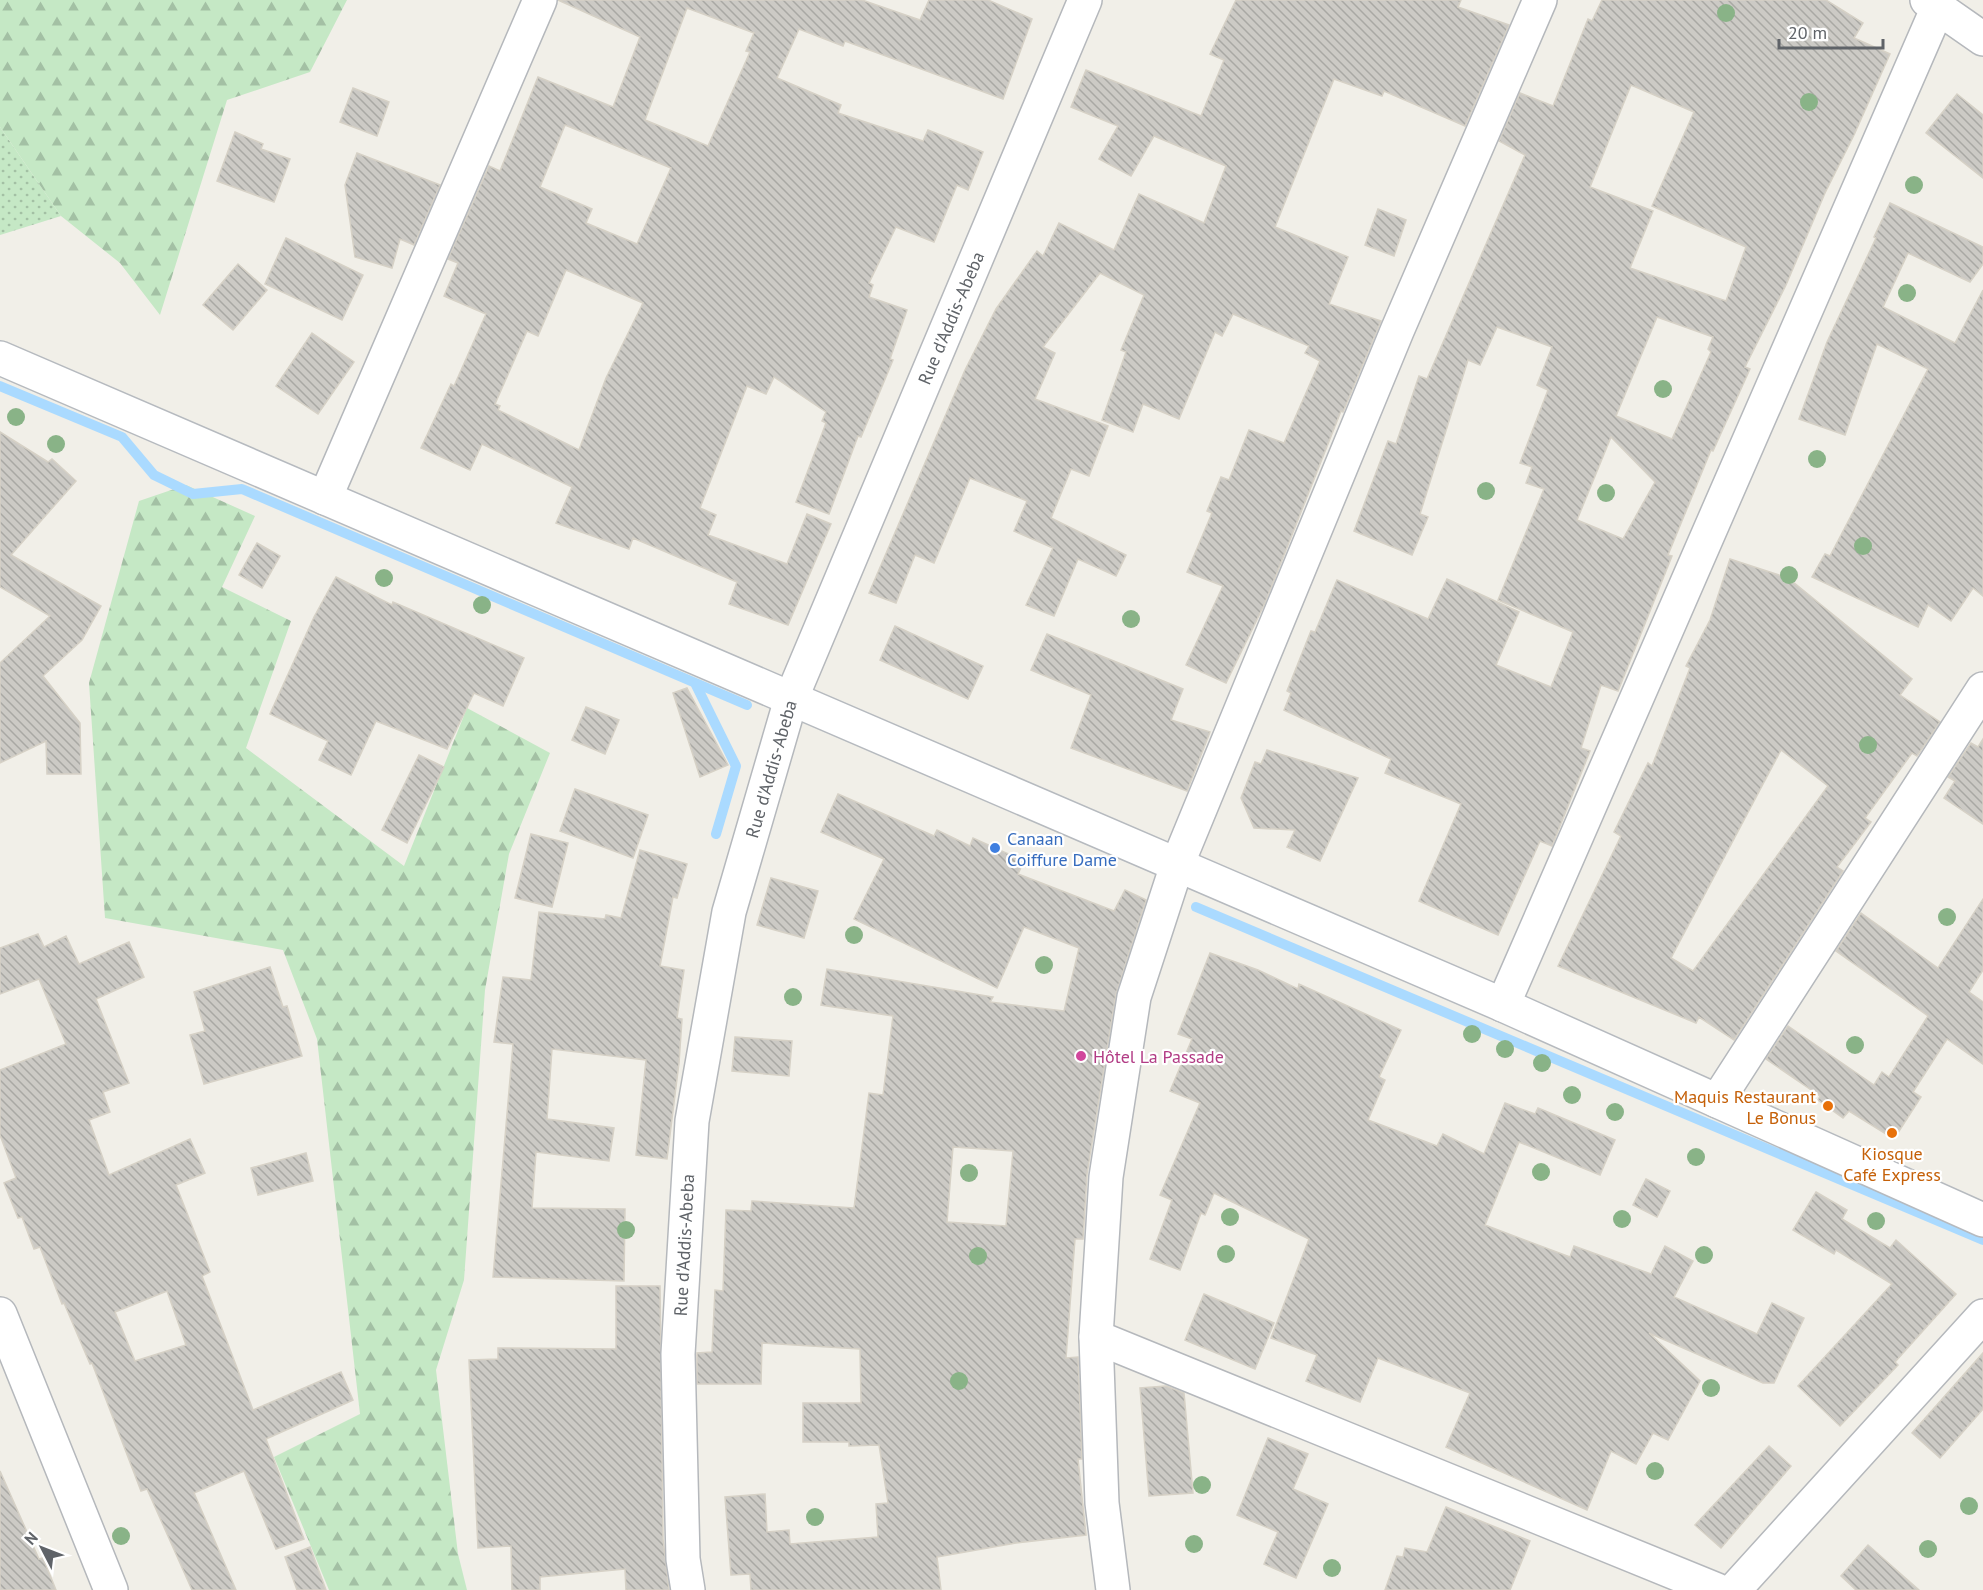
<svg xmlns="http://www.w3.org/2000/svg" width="1983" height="1590" viewBox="0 0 1983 1590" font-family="'PT Sans',sans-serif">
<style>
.grass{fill:url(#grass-dots)}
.forest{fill:url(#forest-firs)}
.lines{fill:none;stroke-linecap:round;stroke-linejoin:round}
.stream{stroke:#aadaff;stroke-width:10}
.building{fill:url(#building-back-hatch);stroke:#d6d1c6;stroke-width:1.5;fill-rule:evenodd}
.street-casing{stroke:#b5b8bc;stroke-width:36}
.secondary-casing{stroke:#b6babf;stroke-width:36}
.street{stroke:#fff;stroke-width:33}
.secondary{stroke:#fff;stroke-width:33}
.tree{fill:#89b387}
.shop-dot{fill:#3f7fe0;stroke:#fff;stroke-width:2}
.hotel-dot{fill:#d1479c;stroke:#fff;stroke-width:2}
.food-dot{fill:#e8710a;stroke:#fff;stroke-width:2}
.labels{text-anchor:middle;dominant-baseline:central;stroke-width:4.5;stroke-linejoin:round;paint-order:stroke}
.street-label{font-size:18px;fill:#5f6368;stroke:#fff}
.shop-label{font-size:18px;fill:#366cbe;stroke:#fff;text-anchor:start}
.hotel-label{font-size:18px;fill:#b23c85;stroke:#fff;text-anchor:start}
.food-label{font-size:18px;fill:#c56008;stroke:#fff;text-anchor:end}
</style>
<defs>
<pattern id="grass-dots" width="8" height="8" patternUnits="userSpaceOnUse" patternTransform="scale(1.5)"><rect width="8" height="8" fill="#c5e8c5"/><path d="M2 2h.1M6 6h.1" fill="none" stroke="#a3c0a4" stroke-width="1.8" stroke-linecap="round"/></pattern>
<pattern id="forest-firs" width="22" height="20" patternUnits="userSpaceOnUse" patternTransform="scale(1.5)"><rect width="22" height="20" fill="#c5e8c5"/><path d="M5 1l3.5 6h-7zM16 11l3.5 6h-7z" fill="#a3c0a4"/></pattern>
<pattern id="building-back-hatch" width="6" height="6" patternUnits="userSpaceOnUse" patternTransform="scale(1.5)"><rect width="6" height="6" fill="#cccac5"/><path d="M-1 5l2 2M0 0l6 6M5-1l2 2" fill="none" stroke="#a9a8a4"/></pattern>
</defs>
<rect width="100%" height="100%" fill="#f1efe8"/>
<!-- grass -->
<polygon class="grass" points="0,127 61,216 0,235"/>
<!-- forest -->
<g class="forest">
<polygon points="0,0 347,0 310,72 227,100 160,315 120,263 61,216 0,127"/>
<polygon points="186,485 255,516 222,587 291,621 246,748 404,866 467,708 550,753 509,854 485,990 464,1280 436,1370 458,1554 467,1590 329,1590 274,1457 360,1414 317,1039 283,950 105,918 89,683 139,501"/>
</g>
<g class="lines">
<!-- stream -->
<g class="stream">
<polyline points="0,386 122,437 154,475 193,494 242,489 747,705"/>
<polyline points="696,685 736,766 716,834"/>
<polyline points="1196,907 1983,1240"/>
</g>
</g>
<!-- building -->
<g class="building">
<path d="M558 0H862L920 20 929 0H988L1032 19 1003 99 845 41 843 46 799 29 777 78 841 105 838 113 923 141 928 130 983 152 968 190 957 185 934 242 896 227 869 283 873 285 869 297 907 310 890 359 893 360 861 437 858 436 829 514 796 502 826 423 822 421 826 412 774 377 766 394 747 386 700 508 716 515 708 535 787 564 807 514 831 524 788 625 729 604 737 582 633 538 629 549 556 523 572 487 482 444 470 470 421 448 451 384 454 386 486 314 444 296 458 263 448 259 489 166 500 171 538 77 613 107 640 37ZM687 8 754 33 746 51 750 52 708 146 645 120ZM565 125 671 168 637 244 586 223 592 209 540 187ZM566 270 643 303 606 378 579 450 498 410 500 406 495 404 527 331 538 336Z"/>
<polygon points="1236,0 1461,0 1458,7 1509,25 1465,126 1384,91 1382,96 1334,79 1275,227 1348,257 1329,304 1381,321 1343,412 1341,411 1265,603 1226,683 1186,665 1223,586 1187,572 1212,513 1207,511 1221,477 1229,480 1249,430 1284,443 1320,361 1305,353 1309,346 1233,314 1222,336 1215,332 1179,419 1143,404 1133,432 1102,420 1126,352 1121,350 1144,295 1100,273 1043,347 1055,353 1035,399 1108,426 1089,476 1071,469 1051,518 1126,555 1116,576 1078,559 1054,616 1026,605 1053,548 1014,531 1027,501 970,478 934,563 915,555 896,603 869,593 965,370 996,309 1037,251 1043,256 1059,223 1114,250 1139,194 1204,223 1226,166 1154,136 1131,176 1099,159 1118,126 1071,107 1086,70 1201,116 1224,60 1210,54"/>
<path d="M1602 0H1826L1863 23 1854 38 1890 54 1854 135 1825 193 1786 285 1745 367 1750 369 1713 451 1711 450 1668 555 1672 556 1618 691 1601 685 1581 748 1590 751 1552 846 1540 841 1498 935 1419 901 1461 804 1385 773 1391 759 1284 710 1291 693 1287 691 1311 631 1315 632 1337 580 1428 619 1447 579 1519 612 1496 665 1551 687 1573 632 1498 600 1544 489 1526 483 1532 467 1520 463 1548 390 1537 385 1552 347 1497 327 1480 365 1468 360 1420 514 1428 517 1412 555 1354 531 1388 441 1396 444 1419 376 1427 379 1525 155 1499 141 1520 93 1553 106 1588 19 1592 21ZM1631 85 1694 112 1652 206 1746 247 1726 301 1630 268 1653 211 1590 187ZM1657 317 1713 337 1708 349 1711 352 1672 439 1616 416ZM1611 437 1655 482 1623 539 1577 520Z"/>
<polygon points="353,88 389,102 377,136 340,122"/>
<polygon points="1957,94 1983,115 1983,178 1926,133"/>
<polygon points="235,132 263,144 261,149 290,159 274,202 217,181"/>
<polygon points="357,153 440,185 414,245 400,239 392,268 355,257 345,185"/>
<polygon points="1890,203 1983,247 1983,264 1970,282 1908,253 1883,307 1955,343 1983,290 1983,596 1973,588 1951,621 1928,605 1918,627 1812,577 1825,554 1830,556 1928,369 1877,344 1845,435 1799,419 1827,342 1876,238 1874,237"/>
<polygon points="1378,209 1406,220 1394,256 1365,245"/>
<polygon points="286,238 363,275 342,320 265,284"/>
<polygon points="238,264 267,290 233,330 203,305"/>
<polygon points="312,333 354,362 318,414 276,386"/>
<polygon points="0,432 48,462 52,459 76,481 11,555 101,606 82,640 43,676 80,723 81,774 47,774 46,741 0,763 0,663 50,616 0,587"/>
<polygon points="257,543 280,556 262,588 239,575"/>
<path d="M1730 559 1788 578 1912 679 1900 695 1940 722 1917 756 1912 753 1865 818 1871 822 1837 867 1843 871 1734 1040 1699 1017 1696 1023 1558 966 1621 836 1614 832 1648 763 1652 766 1690 668 1686 666 1710 620ZM1781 750 1828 786 1693 971 1671 958Z"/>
<polygon points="336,577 392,605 393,602 524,658 503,706 474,693 447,749 376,721 351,775 319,760 328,741 270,714 314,617"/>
<polygon points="895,626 983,666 968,699 880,660"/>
<polygon points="1047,634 1183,689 1171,720 1210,732 1187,791 1071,748 1091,695 1031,670"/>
<polygon points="687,688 728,765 700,777 673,693"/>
<polygon points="586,707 619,720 605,754 572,740"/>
<polygon points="1983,739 1983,824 1944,798 1955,781 1948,777 1971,743 1978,747"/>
<polygon points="1267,750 1358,778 1320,861 1287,847 1295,830 1254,828 1241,798 1255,762 1261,764"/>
<polygon points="419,755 444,767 407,843 382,830"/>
<polygon points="575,789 648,815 633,858 560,831"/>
<path d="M838 794 934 836 937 830 970 846 973 838 1024 861 1018 874 1114 911 1125 890 1146 900 1116 994 1087 1174 1083 1239H1075L1066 1358 1078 1357 1082 1459H1078L1086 1535 1016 1543 937 1557 941 1590H751L750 1574 731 1575 725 1497 765 1494 767 1532 789 1530 790 1544 878 1537 876 1504 888 1503 879 1445 849 1446V1442H803V1403H861L860 1349 762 1343 761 1384H697V1353L712 1352 715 1290 723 1291 726 1210 751 1211 752 1201 854 1208 869 1093 883 1095 893 1016 821 1005 827 969 993 997 990 1002 1064 1011 1079 948 1024 927 997 988 854 919 884 859 821 832ZM953 1147 1013 1151 1006 1226 947 1222Z"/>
<polygon points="531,834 568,843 552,907 515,898"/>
<polygon points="640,850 687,864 677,898 673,897 660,966 684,970 677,1018 682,1019 679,1063 667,1159 636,1155 646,1060 552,1049 547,1119 614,1128 609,1161 536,1152 532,1208 625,1209 624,1281 493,1277 513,1044 494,1042 503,977 531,980 539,912 605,919 606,915 621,918"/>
<polygon points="771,878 818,891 804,938 757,925"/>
<polygon points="1983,899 1983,970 1969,992 1983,1002 1983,1064 1947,1039 1913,1092 1921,1097 1894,1139 1849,1111 1843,1118 1818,1100 1820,1096 1766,1059 1788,1026 1874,1085 1882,1072 1889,1077 1928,1016 1836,951 1861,913 1938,968"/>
<path d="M38 934 44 947 66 936 79 964 129 942 144 977 96 999 129 1083 103 1092 110 1112 89 1120 109 1175 190 1139 205 1173 176 1185 210 1272 202 1276 253 1410 341 1372 353 1400 266 1439 304 1539 276 1549 244 1471 194 1493 236 1590H192L147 1489 141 1491 92 1363 90 1364 64 1303 62 1304 40 1247 34 1249 22 1217 18 1218 4 1183 16 1178 0 1135V1070L66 1044 39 979 0 994V948ZM167 1291 186 1345 135 1361 115 1312Z"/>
<polygon points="1210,953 1258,970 1298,989 1299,984 1401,1030 1379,1077 1385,1080 1368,1120 1437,1146 1443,1134 1484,1154 1505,1103 1535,1114 1538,1108 1615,1140 1600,1175 1519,1142 1485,1225 1570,1257 1574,1246 1651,1274 1665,1246 1693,1261 1674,1297 1757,1334 1772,1303 1804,1318 1774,1383 1763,1383 1649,1333 1700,1381 1668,1440 1653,1433 1636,1464 1611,1451 1587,1510 1446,1447 1470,1393 1378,1358 1360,1402 1306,1381 1317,1355 1271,1338 1309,1239 1214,1193 1205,1215 1201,1213 1180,1270 1150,1259 1172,1200 1160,1195 1200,1103 1170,1091 1192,1039 1178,1034"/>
<polygon points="270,967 283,1007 287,1006 302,1056 204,1084 190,1035 205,1031 194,992"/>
<polygon points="735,1037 792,1041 789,1076 732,1071"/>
<polygon points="306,1153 313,1181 258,1195 251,1168"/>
<polygon points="1646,1179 1670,1191 1657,1217 1633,1205"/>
<polygon points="1816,1192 1847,1210 1842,1219 1890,1248 1896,1240 1956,1294 1895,1362 1898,1365 1840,1426 1798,1386 1892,1284 1836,1250 1834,1254 1793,1230"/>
<polygon points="616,1286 660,1286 663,1539 669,1590 626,1590 625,1569 540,1577 540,1590 512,1590 511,1546 478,1548 469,1360 498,1359 498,1348 616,1349"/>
<polygon points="1204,1294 1274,1323 1255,1369 1185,1340"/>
<polygon points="1983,1353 1983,1409 1940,1458 1912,1433"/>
<polygon points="1166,1386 1184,1393 1193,1493 1149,1496 1140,1388"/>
<polygon points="1268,1438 1308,1454 1293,1489 1328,1504 1296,1578 1264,1564 1278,1532 1237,1515"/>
<polygon points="1769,1446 1791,1466 1721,1548 1695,1525"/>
<polygon points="0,1471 39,1559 43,1558 56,1590 0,1590"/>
<polygon points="1446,1507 1530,1541 1510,1590 1385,1590 1397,1556 1403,1557 1405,1548 1427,1552"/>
<polygon points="1868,1545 1919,1590 1856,1590 1841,1576"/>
<polygon points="310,1547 326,1590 297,1590 285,1557"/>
</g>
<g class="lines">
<!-- street casing -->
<g class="street-casing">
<g id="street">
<polyline points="1927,0 1983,39"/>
<polyline points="325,498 540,0"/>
<polyline points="1503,1005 1938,7"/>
<polyline points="1717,1101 1983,689"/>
<polyline points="0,1314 111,1590"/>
<polyline points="1096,1337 1717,1590"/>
<polyline points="688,1590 683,1559 678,1354 692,1121 729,912 791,699 1085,0"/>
<polyline points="1113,1590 1102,1503 1096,1337 1106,1177 1134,997 1177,865 1397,331 1540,0"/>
<polyline points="1734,1590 1983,1316"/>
</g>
</g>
<!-- secondary casing -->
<g class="secondary-casing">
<polyline id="secondary" points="0,358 1503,1005 1983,1220"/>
</g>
<!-- street -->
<use href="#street" class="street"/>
<!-- secondary -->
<use href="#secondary" class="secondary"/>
</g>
<!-- trees -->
<g class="tree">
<circle cx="1726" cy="13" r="9"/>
<circle cx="1809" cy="102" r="9"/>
<circle cx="1914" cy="185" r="9"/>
<circle cx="1907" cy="293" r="9"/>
<circle cx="1663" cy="389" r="9"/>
<circle cx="16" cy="417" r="9"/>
<circle cx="56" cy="444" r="9"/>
<circle cx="1817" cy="459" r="9"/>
<circle cx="1486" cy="491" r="9"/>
<circle cx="1606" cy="493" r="9"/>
<circle cx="1863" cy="546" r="9"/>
<circle cx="1789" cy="575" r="9"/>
<circle cx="384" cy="578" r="9"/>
<circle cx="482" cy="605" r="9"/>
<circle cx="1131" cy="619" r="9"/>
<circle cx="1868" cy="745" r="9"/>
<circle cx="1947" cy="917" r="9"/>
<circle cx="854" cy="935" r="9"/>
<circle cx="1044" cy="965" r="9"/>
<circle cx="793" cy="997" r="9"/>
<circle cx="1472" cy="1034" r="9"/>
<circle cx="1855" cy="1045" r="9"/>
<circle cx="1505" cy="1049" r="9"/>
<circle cx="1542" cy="1063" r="9"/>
<circle cx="1572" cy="1095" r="9"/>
<circle cx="1615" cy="1112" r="9"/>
<circle cx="1696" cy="1157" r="9"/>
<circle cx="1541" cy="1172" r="9"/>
<circle cx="969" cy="1173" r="9"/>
<circle cx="1230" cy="1217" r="9"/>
<circle cx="1622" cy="1219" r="9"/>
<circle cx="1876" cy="1221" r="9"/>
<circle cx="626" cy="1230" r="9"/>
<circle cx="1226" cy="1254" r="9"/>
<circle cx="1704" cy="1255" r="9"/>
<circle cx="978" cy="1256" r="9"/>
<circle cx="959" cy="1381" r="9"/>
<circle cx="1711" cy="1388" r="9"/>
<circle cx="1655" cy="1471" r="9"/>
<circle cx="1202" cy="1485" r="9"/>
<circle cx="1969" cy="1506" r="9"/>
<circle cx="815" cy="1517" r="9"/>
<circle cx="121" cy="1536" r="9"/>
<circle cx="1194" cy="1544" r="9"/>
<circle cx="1928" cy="1549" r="9"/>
<circle cx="1332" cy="1568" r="9"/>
</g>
<!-- markers -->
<circle class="shop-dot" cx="995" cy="848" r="6"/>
<circle class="hotel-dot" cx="1081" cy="1056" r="6"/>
<g class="food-dot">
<circle cx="1828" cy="1106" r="6"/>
<circle cx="1892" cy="1133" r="6"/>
</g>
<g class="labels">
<!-- street labels -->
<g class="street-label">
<text transform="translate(951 318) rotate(-67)">Rue d'Addis-Abeba</text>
<text transform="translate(771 769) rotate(-74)">Rue d'Addis-Abeba</text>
<text transform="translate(684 1245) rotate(-87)">Rue d'Addis-Abeba</text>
</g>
<!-- shop labels -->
<g class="shop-label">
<text x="1007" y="838">Canaan<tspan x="1007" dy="21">Coiffure Dame</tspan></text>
</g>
<!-- hotel labels -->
<g class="hotel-label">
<text x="1093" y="1056">Hôtel La Passade</text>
</g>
<!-- food labels -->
<g class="food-label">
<text x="1816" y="1096">Maquis Restaurant<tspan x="1816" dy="21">Le Bonus</tspan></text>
<text x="1892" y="1153" text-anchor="middle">Kiosque<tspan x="1892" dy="21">Café Express</tspan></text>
</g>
</g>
<!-- north arrow -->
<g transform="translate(42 1548) rotate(312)" stroke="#ffffff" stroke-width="4.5" paint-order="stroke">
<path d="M0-4.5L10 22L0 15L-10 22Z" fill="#5f6368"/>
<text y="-9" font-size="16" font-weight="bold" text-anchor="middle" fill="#5f6368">N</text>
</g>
<!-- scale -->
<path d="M1779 39v9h104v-9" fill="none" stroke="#5f6368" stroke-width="3"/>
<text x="1788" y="39" font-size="18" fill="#5f6368" stroke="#ffffff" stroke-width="4.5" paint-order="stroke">20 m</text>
</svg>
